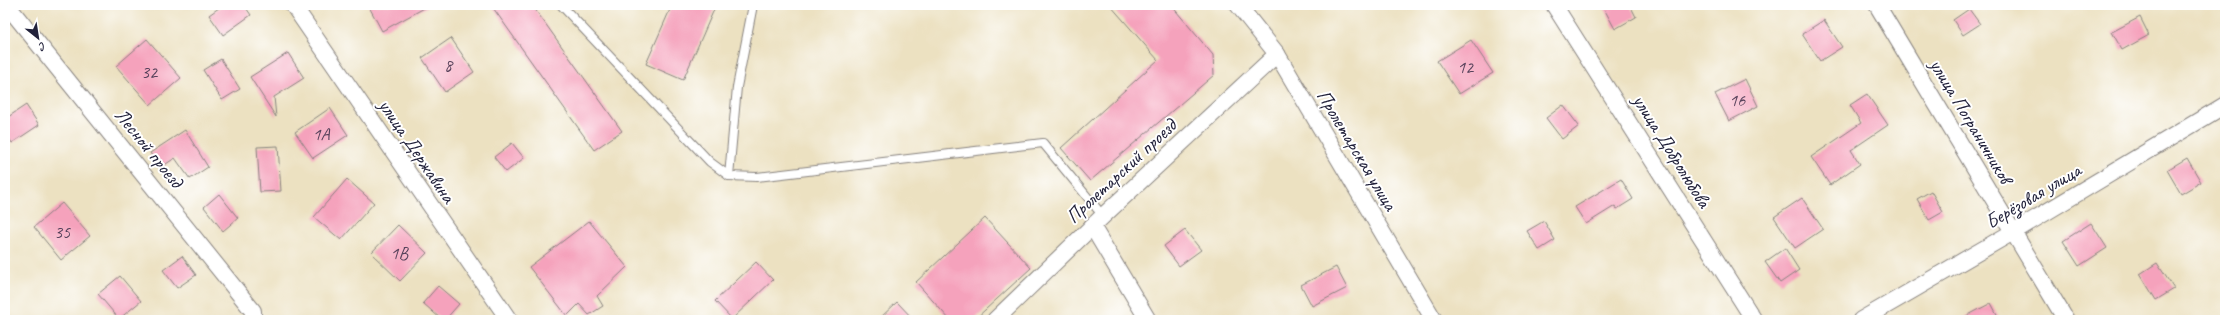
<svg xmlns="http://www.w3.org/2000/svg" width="2230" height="325" viewBox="0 0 2230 325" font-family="Caveat,sans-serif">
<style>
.building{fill:#f5a2bc}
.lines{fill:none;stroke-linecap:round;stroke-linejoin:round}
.service-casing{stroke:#87827e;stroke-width:10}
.minor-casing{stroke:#87827e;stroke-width:18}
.service{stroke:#fff;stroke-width:8}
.minor{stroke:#fff;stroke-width:16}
.labels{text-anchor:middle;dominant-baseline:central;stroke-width:4;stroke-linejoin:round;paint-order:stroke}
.number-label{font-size:18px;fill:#57425b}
.street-label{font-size:20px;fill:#22223b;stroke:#fff}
</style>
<rect width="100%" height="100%" fill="#fff"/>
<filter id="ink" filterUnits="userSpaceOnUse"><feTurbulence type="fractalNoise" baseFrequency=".025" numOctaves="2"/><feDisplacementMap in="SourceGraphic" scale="8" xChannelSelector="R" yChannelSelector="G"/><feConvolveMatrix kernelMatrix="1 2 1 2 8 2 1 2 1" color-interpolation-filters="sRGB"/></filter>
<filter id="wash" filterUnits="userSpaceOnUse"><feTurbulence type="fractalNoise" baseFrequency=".012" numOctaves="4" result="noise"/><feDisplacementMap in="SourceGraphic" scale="16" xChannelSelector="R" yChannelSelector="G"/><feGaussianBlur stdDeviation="0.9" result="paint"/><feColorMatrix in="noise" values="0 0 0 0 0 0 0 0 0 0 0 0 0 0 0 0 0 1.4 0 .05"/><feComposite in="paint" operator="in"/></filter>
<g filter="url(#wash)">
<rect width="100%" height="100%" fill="#ece1c1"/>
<g id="blocks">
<!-- building -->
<g class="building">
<polygon points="223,5 244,5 251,15 223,35 209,15"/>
<polygon points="368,5 430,5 382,31"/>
<polygon points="491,5 532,5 622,131 594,150"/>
<polygon points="672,5 716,5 683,80 646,64"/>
<polygon points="1110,5 1171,5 1213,55 1214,75 1090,181 1061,148 1158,60"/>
<polygon points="1602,5 1630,5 1636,17 1615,29"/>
<polygon points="1969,9 1980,24 1963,35 1953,20"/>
<polygon points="2140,17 2149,35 2122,50 2112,32"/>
<polygon points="1824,20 1842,47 1820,61 1802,34"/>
<polygon points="451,38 474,72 445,92 422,58"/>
<polygon points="147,39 181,78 150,105 116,66"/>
<polygon points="1471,40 1493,73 1459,94 1437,61"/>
<polygon points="288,53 304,78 274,97 276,117 250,77"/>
<polygon points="221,59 240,89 222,100 203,70"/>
<polygon points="1745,79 1758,106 1729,121 1715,94"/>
<polygon points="1867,94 1888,125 1851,150 1860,164 1830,185 1811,157 1861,123 1850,105"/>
<polygon points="26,105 39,125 12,143 5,132 5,119"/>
<polygon points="1563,105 1579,126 1562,139 1546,118"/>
<polygon points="330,108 348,135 313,158 295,132"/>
<polygon points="185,130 208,167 190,179 175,158 160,168 150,153"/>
<polygon points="512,143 524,158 506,172 494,157"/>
<polygon points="278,146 281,191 260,192 257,147"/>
<polygon points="2187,158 2201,182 2181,194 2167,170"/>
<polygon points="347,179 374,203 341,240 314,217"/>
<polygon points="1621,179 1633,199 1617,209 1615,206 1586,224 1575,207"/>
<polygon points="1931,191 1943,212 1929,220 1917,199"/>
<polygon points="219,194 238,218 223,231 204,207"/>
<polygon points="1802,198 1823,229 1795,248 1774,217"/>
<polygon points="62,203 90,236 61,260 34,227"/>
<polygon points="985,218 1031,268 974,320 950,320 916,282"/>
<polygon points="589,221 627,267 597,296 603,306 589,315 579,304 567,316 529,267"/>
<polygon points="1544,221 1555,240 1539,250 1527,231"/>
<polygon points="2091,223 2107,248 2079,266 2063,241"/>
<polygon points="398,225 427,253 400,281 371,253"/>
<polygon points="1185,230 1201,250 1179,266 1164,246"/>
<polygon points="1785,248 1799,270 1780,283 1765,262"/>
<polygon points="182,256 196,275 177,288 163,270"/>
<polygon points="756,262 773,280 732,319 715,301"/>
<polygon points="2157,263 2174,289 2156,300 2140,274"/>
<polygon points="1336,267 1347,288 1312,306 1301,285"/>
<polygon points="120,276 141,301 119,319 98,294"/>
<polygon points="438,286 459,304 445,320 442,320 423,303"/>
<polygon points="897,302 914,320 878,320"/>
<polygon points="1991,303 2000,320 1959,320"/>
</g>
</g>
</g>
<g filter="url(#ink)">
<use href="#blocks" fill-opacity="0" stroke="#87827e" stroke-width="1"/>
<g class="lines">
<!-- service casing -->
<g class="service-casing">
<g id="service">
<polyline points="561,5 710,162 729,176 757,177 1043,143 1103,216"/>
<polyline points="729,176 737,87 753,5"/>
</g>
</g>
<!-- minor casing -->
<g class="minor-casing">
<g id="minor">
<polyline points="7,5 253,311 253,320"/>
<polyline points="293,5 509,320"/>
<polyline points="1238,5 1277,54 1434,320"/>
<polyline points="1554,5 1754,320"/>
<polyline points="1877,5 2066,320"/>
<polyline points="1092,226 1148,320"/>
<polyline points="995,320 1103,216 1277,54"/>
<polyline points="1861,320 2013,232 2225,105"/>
</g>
</g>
<!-- service -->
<use href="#service" class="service"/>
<!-- minor -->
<use href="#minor" class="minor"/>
</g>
</g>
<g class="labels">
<!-- number labels -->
<g class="number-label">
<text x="448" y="65">8</text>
<text x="1465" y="67">12</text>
<text x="149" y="72">32</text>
<text x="1737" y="100">16</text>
<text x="321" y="134">1А</text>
<text x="62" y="232">35</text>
<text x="399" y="253">1В</text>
</g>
<!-- street labels -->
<g class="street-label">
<text transform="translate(1971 121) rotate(59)">улица Пограничников</text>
<text transform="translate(149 148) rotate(51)">Лесной проезд</text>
<text transform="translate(1357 150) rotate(59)">Пролетарская улица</text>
<text transform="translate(417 151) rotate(56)">улица Державина</text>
<text transform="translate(1672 151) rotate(58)">улица Добролюбова</text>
<text transform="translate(1121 171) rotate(-43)">Пролетарский проезд</text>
<text transform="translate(2033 196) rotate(-31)">Берёзовая улица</text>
</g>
</g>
<!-- margin -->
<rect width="2230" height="325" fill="none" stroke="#fff" stroke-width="20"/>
<!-- north arrow -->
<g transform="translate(38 38) rotate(150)" stroke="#ffffff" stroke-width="3" paint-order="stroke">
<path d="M0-3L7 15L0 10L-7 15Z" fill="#22223b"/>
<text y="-6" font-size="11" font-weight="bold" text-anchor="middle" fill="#22223b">С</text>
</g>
</svg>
